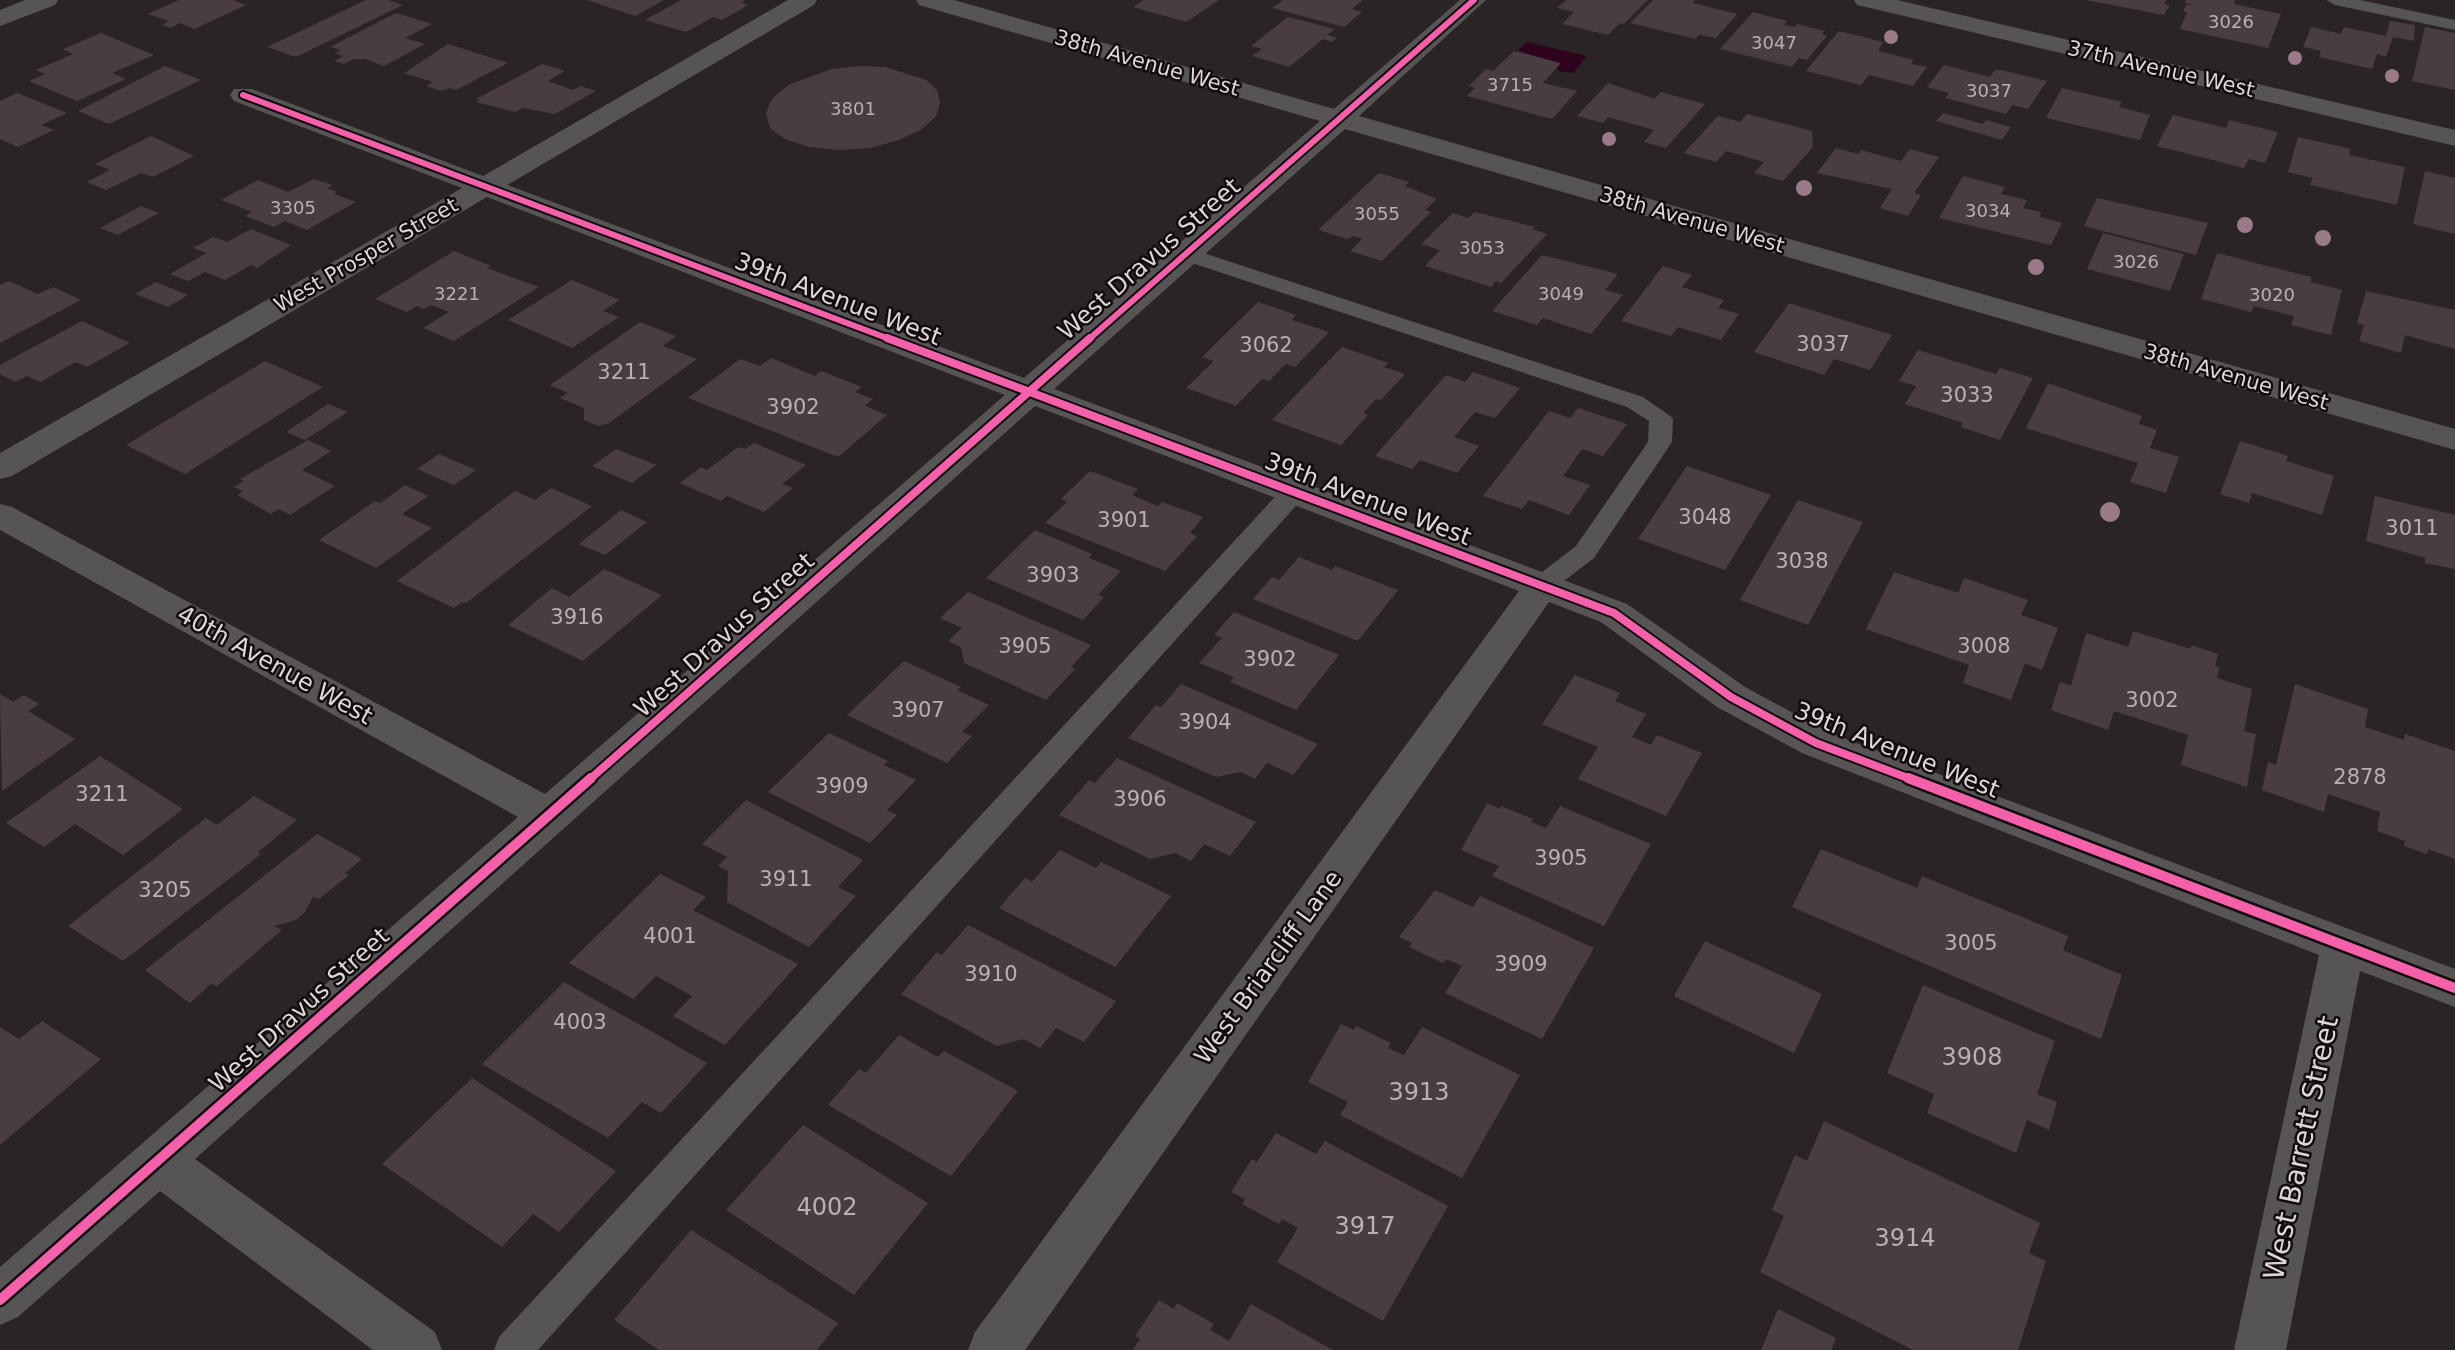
<svg xmlns="http://www.w3.org/2000/svg" width="2455" height="1350" viewBox="0 0 2455 1350" font-family="'DejaVu Sans',sans-serif">
<style>
.water{fill:#2f031e}
.building{fill:#4a3c43}
.lines{fill:none;stroke-linecap:round;stroke-linejoin:round}
.service{fill:#575455;fill-rule:evenodd}
.minor{fill:#575455;fill-rule:evenodd}
.cycleway-far2-casing{stroke:#120c0f;stroke-width:10}
.cycleway-far1-casing{stroke:#120c0f;stroke-width:12}
.cycleway-casing{stroke:#120c0f;stroke-width:15}
.cycleway-far2{stroke:#f560ab;stroke-width:6}
.cycleway-far1{stroke:#f560ab;stroke-width:8}
.cycleway{stroke:#f560ab;stroke-width:10}
.tree{fill:#9a7a89}
.labels{text-anchor:middle;dominant-baseline:central;stroke-width:5;stroke-linejoin:round;paint-order:stroke}
.far-number-label{font-size:18px;fill:#bab0b4}
.far-street-label{font-size:21px;fill:#dfd6da;stroke:#120c0f}
.number-label{font-size:21px;fill:#bab0b4}
.street-label{font-size:24px;fill:#dfd6da;stroke:#120c0f}
.near-number-label{font-size:24px;fill:#bab0b4}
.near-street-label{font-size:28px;fill:#dfd6da;stroke:#120c0f}
</style>
<rect width="100%" height="100%" fill="#2b2427"/>
<!-- water -->
<polygon class="water" points="1527,42 1587,56 1573,73 1559,71 1556,64 1518,50"/>
<!-- building -->
<g class="building">
<polygon points="179,0 233,0 246,5 194,29 180,23 171,28 162,25 169,21 148,14"/>
<polygon points="366,0 388,0 403,5 296,57 267,47"/>
<polygon points="587,0 664,0 635,16"/>
<polygon points="681,0 745,0 741,2 748,5 722,20 713,17 686,32 645,20"/>
<polygon points="1144,0 1219,0 1186,22 1133,7"/>
<polygon points="1283,0 1363,0 1352,9 1362,12 1344,27 1272,8"/>
<polygon points="1566,0 1648,0 1624,24 1620,23 1608,35 1562,24 1574,12 1557,8"/>
<polygon points="1653,0 1695,0 1693,3 1737,14 1716,38 1699,35 1696,39 1630,23"/>
<polygon points="2086,0 2166,0 2164,4 2170,5 2164,15"/>
<polygon points="2186,0 2235,0 2234,4 2281,14 2268,48 2180,29 2187,12 2183,11 2186,5 2193,5 2185,3"/>
<polygon points="1753,12 1787,21 1784,25 1794,27 1797,24 1825,31 1822,34 1827,36 1807,60 1799,58 1792,67 1720,49"/>
<polygon points="396,13 432,24 405,38 425,44 384,66 365,59 354,59 344,64 334,61 343,56 335,53 341,50 330,47"/>
<polygon points="1288,17 1335,29 1327,35 1337,38 1332,42 1323,39 1289,67 1252,56 1262,49 1251,46"/>
<polygon points="2390,21 2415,25 2414,41 2393,37 2386,57 2377,54 2372,69 2319,57 2321,51 2303,47 2311,27 2341,34 2344,27 2386,36"/>
<polygon points="2425,27 2455,33 2455,90 2412,81"/>
<polygon points="1839,31 1883,42 1878,51 1914,60 1911,64 1927,67 1913,86 1869,75 1861,85 1806,71"/>
<polygon points="101,33 154,55 112,73 126,79 77,101 29,81 45,74 36,70 73,54 63,49"/>
<polygon points="448,44 508,63 456,90 449,88 442,91 426,86 433,82 404,73"/>
<polygon points="1514,51 1561,63 1543,83 1577,91 1552,119 1467,96 1475,88 1469,86 1486,69 1493,71"/>
<polygon points="542,64 565,71 548,81 573,90 581,86 596,91 555,114 523,108 515,112 476,102 480,100 476,99"/>
<polygon points="1944,65 1990,77 1995,70 2001,70 2047,81 2028,109 2012,105 2006,114 1945,98 1949,93 1927,87"/>
<polygon points="165,66 201,80 109,124 78,111"/>
<polygon points="859,66 885,67 926,80 937,90 940,103 936,116 922,129 899,140 870,148 839,150 809,147 785,139 770,128 766,113 772,99 788,85 832,69"/>
<polygon points="1608,83 1655,99 1661,92 1705,104 1666,148 1644,142 1654,130 1608,117 1603,123 1577,116"/>
<polygon points="2062,88 2122,102 2119,107 2150,115 2140,140 2046,118"/>
<polygon points="17,93 67,113 41,125 54,130 18,147 0,139 0,101"/>
<polygon points="1943,113 1983,124 1986,120 2011,127 2002,140 1936,121"/>
<polygon points="1747,114 1812,131 1813,147 1783,181 1754,173 1764,162 1726,151 1716,162 1684,153 1718,116 1740,122"/>
<polygon points="2173,115 2226,128 2229,120 2278,132 2265,163 2249,159 2244,168 2157,146"/>
<polygon points="151,136 194,156 153,177 141,173 106,190 87,182 110,170 95,164"/>
<polygon points="2298,137 2351,149 2349,155 2405,167 2397,205 2310,185 2313,178 2288,172"/>
<polygon points="1836,148 1858,154 1861,150 1901,161 1910,149 1939,157 1914,193 1921,195 1908,216 1880,208 1892,189 1817,173"/>
<polygon points="2425,171 2455,178 2455,234 2413,224"/>
<polygon points="1379,173 1409,182 1405,186 1437,199 1425,210 1431,212 1382,261 1350,251 1362,239 1354,236 1347,239 1318,230"/>
<polygon points="1963,176 2005,187 2001,194 2027,200 2023,208 2041,212 2040,217 2062,223 2051,245 1939,218"/>
<polygon points="314,179 333,185 327,188 337,192 334,194 356,202 307,230 285,221 274,227 245,216 252,212 221,200 258,180 288,192"/>
<polygon points="2097,198 2208,223 2196,255 2084,226"/>
<polygon points="141,206 159,213 118,235 100,228"/>
<polygon points="1475,212 1535,227 1532,229 1547,234 1501,283 1496,281 1491,287 1425,266 1440,250 1421,244 1453,213 1468,218"/>
<polygon points="251,229 291,245 257,268 251,265 225,280 205,272 188,281 170,274 207,253 193,248 213,237 227,242"/>
<polygon points="2103,233 2184,254 2170,291 2087,269"/>
<polygon points="454,251 491,266 487,268 539,287 454,341 423,328 449,312 431,305 424,309 417,306 407,312 375,299"/>
<polygon points="2217,253 2311,277 2311,282 2342,290 2331,335 2291,325 2294,316 2254,306 2251,312 2201,299"/>
<polygon points="1542,255 1618,274 1605,290 1623,295 1591,334 1543,318 1537,325 1492,311"/>
<polygon points="1663,266 1692,275 1682,287 1724,300 1718,308 1739,314 1721,340 1678,327 1671,336 1621,321"/>
<polygon points="572,280 620,300 603,311 619,317 572,348 508,320"/>
<polygon points="9,281 38,294 53,287 81,300 0,343 0,285"/>
<polygon points="156,282 188,295 168,307 135,294"/>
<polygon points="2366,291 2455,310 2455,349 2405,335 2401,353 2359,341 2364,325 2357,323"/>
<polygon points="1258,302 1296,315 1292,320 1329,332 1295,367 1286,364 1269,381 1262,379 1236,406 1186,388 1214,361 1202,357"/>
<polygon points="1789,303 1892,335 1870,370 1834,359 1824,375 1754,352"/>
<polygon points="82,321 130,343 87,367 76,362 40,382 27,376 15,382 0,374 0,365"/>
<polygon points="640,322 676,336 663,346 697,359 609,423 598,426 584,420 584,408 560,398 568,393 550,385"/>
<polygon points="1342,347 1388,363 1384,367 1405,374 1381,400 1376,399 1363,413 1368,415 1341,445 1272,420"/>
<polygon points="1918,350 1996,374 2000,368 2033,378 2000,440 1961,427 1963,423 1905,404 1916,386 1899,381"/>
<polygon points="771,358 815,376 821,371 862,387 855,392 873,399 865,406 887,415 838,457 688,398 740,359 760,366"/>
<polygon points="265,361 323,387 185,474 126,445"/>
<polygon points="1473,372 1520,388 1495,418 1475,412 1454,437 1479,446 1457,473 1420,460 1412,469 1375,456 1446,375 1465,382"/>
<polygon points="2048,383 2142,416 2139,424 2157,430 2150,448 2179,457 2166,493 2130,482 2138,463 2026,428"/>
<polygon points="328,404 348,412 305,440 286,432"/>
<polygon points="1578,408 1627,424 1603,456 1582,449 1563,476 1590,485 1569,515 1529,500 1522,509 1483,496 1549,411 1570,418"/>
<polygon points="308,440 331,451 302,470 335,486 290,515 279,509 271,514 237,495 243,491 234,487 244,481 240,479"/>
<polygon points="2240,441 2288,456 2286,461 2334,476 2322,515 2252,493 2249,503 2220,494"/>
<polygon points="754,443 806,465 782,484 793,488 764,512 727,496 721,501 680,483 701,467 707,470 738,447 745,449"/>
<polygon points="616,449 656,465 632,483 592,466"/>
<polygon points="439,454 476,470 454,485 417,469"/>
<polygon points="1687,466 1771,495 1725,570 1638,539"/>
<polygon points="1090,471 1138,489 1132,495 1158,506 1162,502 1203,517 1190,533 1197,536 1165,571 1045,523 1067,502 1061,499"/>
<polygon points="405,485 428,496 402,514 432,528 376,568 319,540 375,501 380,503"/>
<polygon points="551,488 592,506 466,603 462,602 454,608 397,581 515,491 535,500"/>
<polygon points="2375,496 2455,515 2455,569 2425,563 2425,558 2366,541"/>
<polygon points="1798,500 1863,522 1808,625 1740,600"/>
<polygon points="621,510 647,522 605,555 579,544"/>
<polygon points="1035,530 1092,554 1089,558 1121,571 1098,595 1104,597 1083,620 986,578"/>
<polygon points="1299,557 1332,570 1335,566 1398,590 1358,641 1253,599 1272,577 1279,580"/>
<polygon points="604,569 662,595 583,661 508,625 552,588 569,597"/>
<polygon points="1894,572 1958,593 1964,578 2028,600 2021,615 2058,628 2042,670 2025,663 2011,700 1963,683 1969,665 1866,629"/>
<polygon points="968,592 1091,645 1071,667 1075,669 1046,700 964,663 961,647 948,641 962,628 940,618"/>
<polygon points="1234,612 1339,655 1296,710 1230,682 1234,677 1199,663 1222,638 1214,635"/>
<polygon points="2133,631 2191,649 2191,645 2218,654 2215,666 2219,667 2217,678 2252,689 2244,731 2256,734 2247,787 2181,765 2188,735 2114,711 2108,730 2051,710 2060,682 2071,686 2086,633 2128,647"/>
<polygon points="904,661 961,687 957,690 989,705 962,732 972,736 947,763 847,715"/>
<polygon points="1575,675 1620,693 1615,701 1646,714 1632,737 1651,745 1657,735 1702,753 1666,816 1578,779 1598,747 1542,724"/>
<polygon points="1181,684 1318,744 1293,775 1267,763 1255,779 1241,772 1216,777 1128,738 1156,705 1161,707"/>
<polygon points="2295,684 2368,709 2365,727 2404,740 2405,734 2455,751 2455,859 2428,849 2427,854 2404,846 2405,841 2377,831 2380,812 2328,794 2324,812 2262,790 2268,762 2276,765"/>
<polygon points="0,694 13,702 24,695 39,704 28,711 75,739 2,791"/>
<polygon points="829,733 888,761 884,765 916,780 887,810 897,815 870,843 768,792"/>
<polygon points="100,756 183,809 123,855 75,824 44,847 6,823"/>
<polygon points="1117,758 1256,822 1230,856 1204,844 1191,861 1175,853 1150,859 1059,815 1089,780 1095,783"/>
<polygon points="254,796 297,820 258,852 261,854 123,961 68,926 206,818 217,825"/>
<polygon points="746,800 863,860 838,887 856,896 809,947 727,902 728,871 718,866 727,857 702,844"/>
<polygon points="1487,803 1500,809 1501,806 1533,819 1531,822 1546,828 1560,806 1651,844 1604,926 1492,876 1499,866 1461,850"/>
<polygon points="317,834 362,859 345,873 349,875 319,899 313,897 305,912 296,920 274,926 282,930 217,986 211,984 190,1003 145,970"/>
<polygon points="1821,849 1917,888 1922,876 2068,936 2063,950 2122,975 2101,1039 1792,907"/>
<polygon points="1060,850 1096,868 1101,862 1171,896 1115,967 999,908 1025,878 1032,882"/>
<polygon points="660,874 706,897 693,910 798,964 725,1045 673,1016 692,996 656,976 633,999 569,963"/>
<polygon points="1435,890 1473,907 1480,896 1594,948 1542,1039 1445,993 1462,966 1446,959 1443,963 1409,947 1412,943 1399,937"/>
<polygon points="968,925 1116,1001 1084,1042 1056,1028 1040,1048 1024,1039 997,1046 901,994 937,952 942,955"/>
<polygon points="1705,941 1822,994 1794,1053 1674,996"/>
<polygon points="564,982 707,1063 661,1113 642,1102 608,1138 482,1064"/>
<polygon points="1923,985 2055,1041 2037,1094 2057,1102 2049,1130 2027,1120 2016,1153 1927,1113 1934,1094 1887,1073"/>
<polygon points="42,1021 101,1059 0,1145 0,1027 19,1039"/>
<polygon points="1341,1024 1354,1030 1356,1026 1391,1043 1388,1048 1404,1055 1422,1027 1520,1075 1462,1178 1340,1115 1348,1102 1308,1082"/>
<polygon points="899,1035 938,1057 944,1051 1018,1091 951,1176 828,1105 859,1069 866,1073"/>
<polygon points="472,1078 616,1171 559,1232 533,1214 502,1247 382,1164"/>
<polygon points="1824,1121 2040,1223 2029,1253 2046,1261 2018,1350 1913,1350 1760,1272 1784,1216 1772,1210 1795,1155 1807,1161"/>
<polygon points="803,1125 928,1203 854,1295 726,1210"/>
<polygon points="1276,1133 1316,1154 1325,1141 1448,1206 1383,1321 1277,1262 1298,1228 1282,1219 1279,1224 1242,1204 1245,1199 1231,1192 1252,1159 1257,1162"/>
<polygon points="691,1230 838,1323 817,1350 659,1350 614,1320"/>
<polygon points="1159,1300 1174,1309 1177,1303 1214,1324 1210,1330 1229,1341 1251,1304 1333,1350 1133,1350 1140,1339 1135,1336"/>
<polygon points="1778,1309 1836,1338 1831,1350 1761,1350"/>
</g>
<g class="lines">
<!-- service -->
<g class="service">
<polygon points="2326,0 2360,0 2455,20 2455,30 2335,5"/>
<polygon points="1185,247 1643,397 1673,418 1672,442 1594,558 1551,591 1542,594 1533,591 1529,585 1533,579 1576,546 1648,442 1649,421 1627,407 1177,258 1174,253"/>
<polygon points="1294,484 1303,486 1307,492 1303,498 538,1350 494,1350 499,1337 1285,486"/>
</g>
<!-- minor -->
<g class="minor">
<polygon points="25,0 58,0 55,5 0,26 0,10"/>
<polygon points="788,0 817,0 814,5 507,185 1024,378 1320,121 919,5 916,0 954,0 1334,109 1460,0 1486,0 1359,116 2455,429 2455,450 1345,129 1054,389 1627,604 1745,687 1830,733 2455,969 2455,1007 2360,971 2286,1350 2234,1350 2319,955 1802,753 1717,707 1601,622 1549,602 1025,1350 968,1350 975,1332 1519,591 1035,406 195,1159 435,1332 442,1350 373,1350 160,1191 18,1317 0,1325 0,1267 518,817 0,530 0,504 12,507 545,794 1005,395 487,197 12,476 0,479 0,453 462,188 234,101 230,95 234,89 252,89 483,176"/>
<polygon points="1854,0 1897,0 2455,130 2455,146 1866,7 1857,5"/>
</g>
<!-- cycleway-far2 casing -->
<g class="cycleway-far2-casing">
<g id="cycleway-far2">
<polyline points="243,95 892,340"/>
<polyline points="1088,340 1474,0"/>
</g>
</g>
<!-- cycleway-far1 casing -->
<g class="cycleway-far1-casing">
<g id="cycleway-far1">
<polyline points="887,338 1614,613 1731,697 1816,743 1913,780"/>
<polyline points="589,780 1090,338"/>
</g>
</g>
<!-- cycleway casing -->
<g class="cycleway-casing">
<g id="cycleway">
<polyline points="1908,778 2455,988"/>
<polyline points="0,1300 591,778"/>
</g>
</g>
<!-- cycleway-far2 -->
<use href="#cycleway-far2" class="cycleway-far2"/>
<!-- cycleway-far1 -->
<use href="#cycleway-far1" class="cycleway-far1"/>
<!-- cycleway -->
<use href="#cycleway" class="cycleway"/>
</g>
<!-- trees -->
<g class="tree">
<circle cx="1891" cy="37" r="7"/>
<circle cx="2295" cy="58" r="7"/>
<circle cx="2392" cy="76" r="7"/>
<circle cx="1609" cy="139" r="7"/>
<circle cx="1804" cy="188" r="8"/>
<circle cx="2245" cy="225" r="8"/>
<circle cx="2323" cy="238" r="8"/>
<circle cx="2036" cy="267" r="8"/>
<circle cx="2110" cy="512" r="10"/>
</g>
<g class="labels">
<!-- far-number labels -->
<g class="far-number-label">
<text x="2231" y="21">3026</text>
<text x="1774" y="42">3047</text>
<text x="1510" y="84">3715</text>
<text x="1989" y="90">3037</text>
<text x="853" y="108">3801</text>
<text x="293" y="207">3305</text>
<text x="1988" y="210">3034</text>
<text x="1377" y="213">3055</text>
<text x="1482" y="247">3053</text>
<text x="2136" y="261">3026</text>
<text x="457" y="293">3221</text>
<text x="1561" y="293">3049</text>
<text x="2272" y="294">3020</text>
</g>
<!-- far-street labels -->
<g class="far-street-label">
<text transform="translate(1147 63) rotate(16)">38th Avenue West</text>
<text transform="translate(2161 69) rotate(13)">37th Avenue West</text>
<text transform="translate(1692 220) rotate(16)">38th Avenue West</text>
<text transform="translate(366 255) rotate(-30)">West Prosper Street</text>
<text transform="translate(2236 377) rotate(16)">38th Avenue West</text>
</g>
<!-- number labels -->
<g class="number-label">
<text x="1823" y="344">3037</text>
<text x="1266" y="345">3062</text>
<text x="624" y="372">3211</text>
<text x="1967" y="395">3033</text>
<text x="793" y="407">3902</text>
<text x="1705" y="517">3048</text>
<text x="1124" y="520">3901</text>
<text x="2412" y="528">3011</text>
<text x="1802" y="561">3038</text>
<text x="1053" y="575">3903</text>
<text x="577" y="617">3916</text>
<text x="1025" y="646">3905</text>
<text x="1984" y="646">3008</text>
<text x="1270" y="659">3902</text>
<text x="2152" y="700">3002</text>
<text x="918" y="710">3907</text>
<text x="1205" y="722">3904</text>
<text x="2360" y="777">2878</text>
<text x="842" y="786">3909</text>
<text x="102" y="794">3211</text>
<text x="1140" y="799">3906</text>
<text x="1561" y="858">3905</text>
<text x="786" y="879">3911</text>
<text x="165" y="890">3205</text>
<text x="670" y="936">4001</text>
<text x="1971" y="943">3005</text>
<text x="1521" y="964">3909</text>
<text x="991" y="974">3910</text>
<text x="580" y="1022">4003</text>
</g>
<!-- street labels -->
<g class="street-label">
<text transform="translate(1149 259) rotate(-41)">West Dravus Street</text>
<text transform="translate(838 299) rotate(21)">39th Avenue West</text>
<text transform="translate(1368 499) rotate(21)">39th Avenue West</text>
<text transform="translate(724 635) rotate(-42)">West Dravus Street</text>
<text transform="translate(275 665) rotate(29)">40th Avenue West</text>
<text transform="translate(1897 750) rotate(22)">39th Avenue West</text>
<text transform="translate(1268 967) rotate(-54)">West Briarcliff Lane</text>
<text transform="translate(299 1010) rotate(-42)">West Dravus Street</text>
</g>
<!-- near-number labels -->
<g class="near-number-label">
<text x="1972" y="1057">3908</text>
<text x="1419" y="1092">3913</text>
<text x="827" y="1207">4002</text>
<text x="1365" y="1226">3917</text>
<text x="1905" y="1238">3914</text>
</g>
<!-- near-street labels -->
<g class="near-street-label">
<text transform="translate(2301 1148) rotate(-78)">West Barrett Street</text>
</g>
</g>
</svg>
